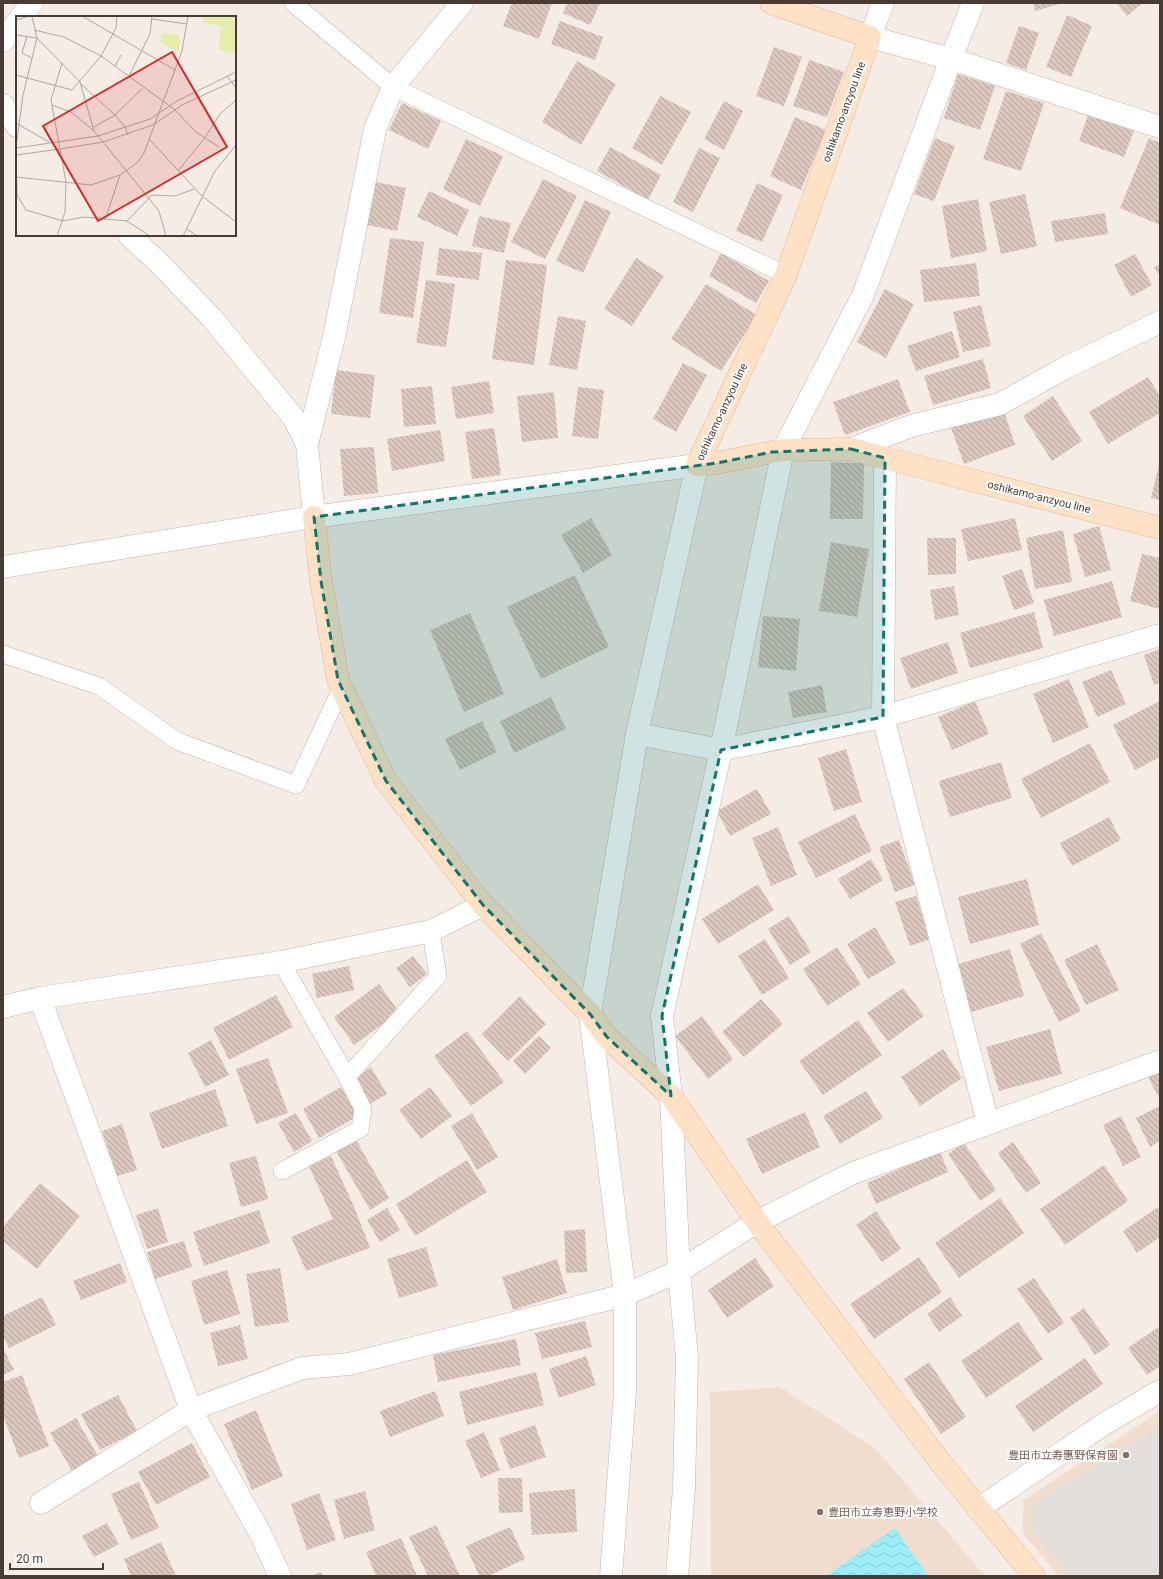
<svg xmlns="http://www.w3.org/2000/svg" width="1163" height="1579" viewBox="0 0 1163 1579" font-family="Roboto,'Noto Sans JP',sans-serif">
<style>
.education{fill:#f0ddce}
.parking{fill:#e2dedc}
.water{fill:url(#water-waves)}
.building{fill:url(#building-back-hatch)}
.lines{fill:none;stroke-linecap:round;stroke-linejoin:round}
.lane-casing{stroke:#c4b4ab;stroke-width:18}
.street-casing{stroke:#c4b4ab;stroke-width:23}
.secondary-casing{stroke:#e0b795;stroke-width:23}
.lane{stroke:#fff;stroke-width:17}
.street{stroke:#fff;stroke-width:22}
.secondary{stroke:#ffe1c6;stroke-width:22}
.marked{fill:#0f766e;fill-opacity:0.2;stroke:#0f766e;stroke-width:3;stroke-dasharray:8 5;stroke-linejoin:round}
.education-dot{fill:#8d6e63;stroke:#fff;stroke-width:1.5}
.labels{text-anchor:middle;dominant-baseline:central;stroke-width:4;stroke-linejoin:round;paint-order:stroke}
.street-label{font-size:11px;fill:#493b34;stroke:#fff}
.education-label{font-size:11px;fill:#785e54;stroke:#fff;text-anchor:end}
.inset-road{fill:none;stroke:#b0a59f;stroke-width:1}
.view{fill:#d62828;fill-opacity:0.15;stroke:#d62828;stroke-width:2}
.inset-edge{fill:none;stroke:#493b34;stroke-width:2}
</style>
<defs>
<pattern id="water-waves" width="16" height="10" patternUnits="userSpaceOnUse"><rect width="16" height="10" fill="#9cedf8"/><path d="M0 5q4-4 8 0t8 0" fill="none" stroke="#88ccd5"/></pattern>
<pattern id="building-back-hatch" width="6" height="6" patternUnits="userSpaceOnUse"><rect width="6" height="6" fill="#dbc7bd"/><path d="M-1 5l2 2M0 0l6 6M5-1l2 2" fill="none" stroke="#b4a39a"/></pattern>
</defs>
<rect width="100%" height="100%" fill="#f5ece6"/>
<!-- education -->
<g class="education">
<polygon points="780,1387 876,1449 985,1576 711,1576 710,1392"/>
<polygon points="1160,1411 1160,1576 1059,1576 1022,1532 1024,1500"/>
</g>
<!-- parking -->
<polygon class="parking" points="1160,1426 1160,1576 1071,1576 1033,1530 1034,1504"/>
<!-- water -->
<polygon class="water" points="895,1528 928,1576 825,1576"/>
<!-- building -->
<g class="building">
<polygon points="512,3 552,3 539,39 503,26"/>
<polygon points="567,3 600,3 590,25 563,13"/>
<polygon points="1033,3 1063,3 1035,11"/>
<polygon points="1116,3 1143,3 1127,16"/>
<polygon points="1067,15 1092,26 1071,77 1046,67"/>
<polygon points="560,21 603,37 595,60 551,44"/>
<polygon points="1019,26 1039,33 1026,70 1006,63"/>
<polygon points="774,47 802,57 784,106 756,96"/>
<polygon points="809,60 844,72 827,117 793,106"/>
<polygon points="577,61 616,84 581,145 542,122"/>
<polygon points="958,74 995,86 980,130 944,118"/>
<polygon points="1006,91 1044,103 1021,171 983,159"/>
<polygon points="660,96 691,112 662,165 632,148"/>
<polygon points="724,101 743,111 724,150 704,139"/>
<polygon points="402,103 441,121 428,149 389,130"/>
<polygon points="1088,115 1134,131 1124,157 1079,141"/>
<polygon points="795,117 826,130 801,190 770,176"/>
<polygon points="935,138 955,146 934,201 914,194"/>
<polygon points="1149,138 1160,143 1160,225 1120,208"/>
<polygon points="466,139 503,156 480,206 443,189"/>
<polygon points="610,147 661,175 648,200 597,171"/>
<polygon points="699,148 720,158 693,212 673,202"/>
<polygon points="543,179 577,196 545,259 511,242"/>
<polygon points="376,182 406,188 397,231 367,225"/>
<polygon points="757,183 783,195 762,242 736,231"/>
<polygon points="429,191 469,210 457,236 417,217"/>
<polygon points="1025,194 1037,246 1001,254 989,202"/>
<polygon points="978,199 987,251 951,258 942,206"/>
<polygon points="585,200 611,212 583,273 556,261"/>
<polygon points="1105,213 1108,234 1055,242 1051,221"/>
<polygon points="479,216 511,223 504,253 472,246"/>
<polygon points="390,238 424,242 413,318 379,313"/>
<polygon points="439,248 482,253 479,280 436,275"/>
<polygon points="721,253 769,281 756,303 709,276"/>
<polygon points="1135,254 1152,285 1131,297 1114,265"/>
<polygon points="636,258 664,276 632,326 604,309"/>
<polygon points="506,260 547,265 534,365 492,359"/>
<polygon points="976,263 980,296 924,302 920,270"/>
<polygon points="1160,264 1160,277 1154,267"/>
<polygon points="426,280 455,284 446,347 416,343"/>
<polygon points="706,284 757,315 721,371 671,339"/>
<polygon points="885,289 914,304 886,358 857,342"/>
<polygon points="981,305 991,346 963,352 953,312"/>
<polygon points="558,316 586,321 577,370 549,365"/>
<polygon points="952,331 960,357 916,371 907,346"/>
<polygon points="983,359 991,388 933,405 924,376"/>
<polygon points="683,363 707,375 676,432 653,419"/>
<polygon points="336,370 375,375 370,418 331,414"/>
<polygon points="1148,377 1160,396 1160,413 1108,444 1089,412"/>
<polygon points="898,379 910,412 845,435 833,402"/>
<polygon points="489,381 494,413 456,419 451,387"/>
<polygon points="432,386 436,424 404,427 401,389"/>
<polygon points="578,387 604,390 598,439 572,436"/>
<polygon points="554,392 558,438 522,442 517,396"/>
<polygon points="1053,396 1082,441 1052,461 1023,416"/>
<polygon points="1003,408 1015,445 964,464 951,428"/>
<polygon points="494,428 501,475 472,479 465,432"/>
<polygon points="440,430 445,461 392,471 387,439"/>
<polygon points="374,447 378,493 344,496 340,449"/>
<polygon points="831,462 864,463 863,519 830,519"/>
<polygon points="1159,465 1160,465 1160,500 1151,498"/>
<polygon points="591,518 612,555 583,573 561,535"/>
<polygon points="1015,518 1022,550 968,561 961,529"/>
<polygon points="1099,526 1111,570 1085,577 1073,534"/>
<polygon points="1063,530 1072,582 1035,589 1026,538"/>
<polygon points="927,538 956,538 956,574 928,575"/>
<polygon points="831,542 869,549 857,617 819,611"/>
<polygon points="1142,554 1160,558 1160,609 1130,601"/>
<polygon points="1022,569 1034,603 1014,610 1002,576"/>
<polygon points="575,575 609,647 541,679 507,607"/>
<polygon points="1112,581 1122,617 1054,636 1044,600"/>
<polygon points="954,586 959,615 935,620 930,590"/>
<polygon points="1034,612 1043,648 970,668 960,633"/>
<polygon points="470,613 504,694 464,712 430,630"/>
<polygon points="763,616 800,619 796,671 758,667"/>
<polygon points="948,642 958,673 911,689 900,658"/>
<polygon points="1160,649 1160,683 1154,685 1144,655"/>
<polygon points="1111,670 1126,704 1097,717 1082,682"/>
<polygon points="1069,679 1089,727 1053,743 1033,694"/>
<polygon points="822,685 827,712 793,718 788,692"/>
<polygon points="551,697 566,729 514,753 500,721"/>
<polygon points="975,701 989,734 952,750 938,717"/>
<polygon points="1160,701 1160,757 1135,770 1113,725"/>
<polygon points="482,721 497,752 460,770 445,739"/>
<polygon points="1090,743 1110,782 1041,818 1021,779"/>
<polygon points="846,749 862,802 834,811 818,758"/>
<polygon points="1001,762 1012,798 950,817 939,781"/>
<polygon points="757,789 771,814 730,836 717,811"/>
<polygon points="855,814 872,851 816,878 798,842"/>
<polygon points="1109,817 1121,840 1072,866 1060,843"/>
<polygon points="778,827 797,875 771,886 752,838"/>
<polygon points="899,840 915,885 895,892 879,847"/>
<polygon points="871,859 883,880 850,899 838,879"/>
<polygon points="1027,879 1039,925 970,944 958,897"/>
<polygon points="758,884 774,910 718,944 702,919"/>
<polygon points="916,896 930,939 910,946 895,902"/>
<polygon points="789,916 811,952 790,965 768,929"/>
<polygon points="875,927 896,963 868,979 847,944"/>
<polygon points="1041,933 1081,1011 1059,1022 1020,944"/>
<polygon points="765,939 789,978 762,995 738,956"/>
<polygon points="1097,944 1119,990 1086,1005 1064,960"/>
<polygon points="837,947 861,984 827,1006 803,969"/>
<polygon points="1010,949 1024,996 969,1013 955,965"/>
<polygon points="413,956 427,974 410,987 396,968"/>
<polygon points="349,966 354,990 317,998 312,974"/>
<polygon points="379,984 399,1012 354,1045 334,1017"/>
<polygon points="903,988 924,1016 888,1042 867,1013"/>
<polygon points="276,995 293,1027 229,1060 213,1028"/>
<polygon points="520,996 546,1024 508,1061 482,1034"/>
<polygon points="761,999 783,1024 744,1057 722,1032"/>
<polygon points="702,1016 733,1059 708,1079 675,1036"/>
<polygon points="858,1020 882,1055 823,1095 799,1061"/>
<polygon points="1050,1029 1062,1074 999,1091 986,1047"/>
<polygon points="467,1031 504,1082 471,1106 434,1056"/>
<polygon points="539,1036 551,1048 525,1074 513,1061"/>
<polygon points="211,1040 229,1075 205,1087 188,1053"/>
<polygon points="943,1049 962,1078 920,1106 901,1077"/>
<polygon points="268,1058 288,1113 256,1124 236,1069"/>
<polygon points="371,1067 387,1094 370,1104 355,1078"/>
<polygon points="1160,1069 1160,1095 1158,1096 1147,1075"/>
<polygon points="341,1087 358,1116 319,1138 303,1109"/>
<polygon points="430,1087 452,1116 421,1139 399,1110"/>
<polygon points="215,1089 228,1126 162,1149 149,1113"/>
<polygon points="866,1091 883,1118 840,1144 823,1116"/>
<polygon points="1160,1106 1160,1141 1150,1147 1136,1118"/>
<polygon points="805,1112 820,1147 762,1174 746,1139"/>
<polygon points="296,1113 312,1141 294,1152 278,1123"/>
<polygon points="472,1113 498,1157 477,1170 451,1126"/>
<polygon points="1121,1116 1141,1157 1123,1166 1103,1125"/>
<polygon points="122,1124 137,1170 117,1176 102,1131"/>
<polygon points="356,1140 389,1198 370,1210 336,1151"/>
<polygon points="1013,1142 1041,1183 1026,1193 998,1153"/>
<polygon points="964,1143 996,1190 980,1201 948,1154"/>
<polygon points="940,1151 948,1172 876,1204 867,1183"/>
<polygon points="256,1156 268,1199 241,1207 229,1163"/>
<polygon points="331,1156 355,1209 370,1248 306,1271 291,1237 333,1219 309,1166"/>
<polygon points="467,1160 487,1192 415,1236 396,1204"/>
<polygon points="1104,1165 1128,1201 1065,1245 1040,1209"/>
<polygon points="40,1183 80,1216 37,1269 3,1241 3,1227"/>
<polygon points="1000,1198 1024,1233 959,1278 935,1243"/>
<polygon points="1160,1206 1160,1237 1137,1253 1123,1231"/>
<polygon points="158,1208 168,1242 147,1249 136,1215"/>
<polygon points="387,1208 400,1230 380,1242 367,1220"/>
<polygon points="259,1210 270,1243 204,1266 193,1232"/>
<polygon points="876,1211 901,1249 882,1262 856,1225"/>
<polygon points="585,1229 587,1272 566,1273 564,1231"/>
<polygon points="184,1241 192,1267 155,1279 147,1252"/>
<polygon points="426,1247 438,1286 399,1298 387,1259"/>
<polygon points="919,1257 942,1292 874,1339 850,1304"/>
<polygon points="755,1258 774,1286 727,1318 708,1290"/>
<polygon points="557,1259 567,1293 513,1310 502,1277"/>
<polygon points="120,1263 127,1282 81,1300 73,1281"/>
<polygon points="280,1268 289,1322 255,1327 246,1274"/>
<polygon points="227,1270 240,1314 204,1325 191,1281"/>
<polygon points="1034,1278 1064,1323 1048,1334 1017,1289"/>
<polygon points="42,1297 56,1325 9,1348 3,1336 3,1316"/>
<polygon points="950,1297 962,1316 939,1332 927,1314"/>
<polygon points="1084,1308 1110,1345 1095,1355 1070,1318"/>
<polygon points="585,1321 592,1347 542,1359 535,1333"/>
<polygon points="1018,1322 1043,1359 986,1398 961,1361"/>
<polygon points="240,1325 248,1359 218,1366 210,1333"/>
<polygon points="1160,1326 1160,1366 1147,1375 1128,1348"/>
<polygon points="516,1339 521,1365 438,1382 433,1355"/>
<polygon points="3,1348 14,1370 3,1375"/>
<polygon points="586,1356 596,1385 559,1398 549,1369"/>
<polygon points="1085,1358 1103,1384 1033,1432 1015,1406"/>
<polygon points="929,1362 966,1417 941,1434 904,1379"/>
<polygon points="536,1372 544,1405 467,1425 459,1392"/>
<polygon points="22,1375 49,1446 19,1458 3,1415 3,1382"/>
<polygon points="435,1391 444,1416 390,1437 380,1411"/>
<polygon points="118,1395 137,1431 100,1450 81,1414"/>
<polygon points="256,1410 283,1476 252,1490 224,1424"/>
<polygon points="76,1418 99,1458 73,1473 50,1433"/>
<polygon points="535,1425 546,1457 510,1469 499,1438"/>
<polygon points="484,1432 500,1470 481,1478 465,1441"/>
<polygon points="192,1443 210,1477 156,1505 138,1472"/>
<polygon points="498,1478 522,1478 523,1512 499,1513"/>
<polygon points="139,1482 159,1528 131,1540 111,1494"/>
<polygon points="575,1489 577,1532 532,1535 529,1493"/>
<polygon points="365,1491 375,1530 344,1539 334,1500"/>
<polygon points="319,1493 336,1540 307,1550 291,1504"/>
<polygon points="107,1523 119,1544 94,1557 82,1536"/>
<polygon points="436,1525 460,1576 428,1576 409,1537"/>
<polygon points="510,1527 525,1559 488,1576 479,1576 466,1546"/>
<polygon points="401,1538 417,1576 376,1576 366,1552"/>
<polygon points="161,1542 176,1576 131,1576 124,1559"/>
<polygon points="321,1572 323,1576 311,1576"/>
</g>
<g class="lines">
<!-- lane casing -->
<g class="lane-casing">
<g id="lane">
<polyline points="293,3 393,87 786,275"/>
<polyline points="3,654 99,686 177,741 296,785 342,687"/>
<polyline points="281,962 347,1077 363,1109 360,1129 282,1171"/>
<polyline points="347,1077 438,976 431,931"/>
</g>
</g>
<!-- street casing -->
<g class="street-casing">
<g id="street">
<polyline points="883,3 870,37 951,59 1160,127"/>
<polyline points="21,17 32,3"/>
<polyline points="3,41 17,22"/>
<polyline points="3,105 17,126"/>
<polyline points="129,235 161,265 211,317 293,417 307,444"/>
<polyline points="851,449 911,426 1000,404 1063,369 1160,322"/>
<polyline points="885,458 883,717 988,1123"/>
<polyline points="314,517 307,444 334,337 375,129 393,87 462,3"/>
<polyline points="3,567 314,517 697,465 637,734 590,1014 625,1295 625,1392 611,1576"/>
<polyline points="637,734 721,750 883,717 1160,635"/>
<polyline points="40,998 191,1410 259,1531 280,1576"/>
<polyline points="3,1007 40,998 281,962 431,931 483,905"/>
<polyline points="41,1503 191,1410 302,1368 349,1364 625,1295 679,1271 757,1222 853,1173 1160,1061"/>
<polyline points="978,1509 1104,1424 1160,1391"/>
<polyline points="677,1576 684,1488 687,1358 679,1271 671,1096 662,1016 721,750 783,450 863,295 951,59 973,3"/>
</g>
</g>
<!-- secondary casing -->
<g class="secondary-casing">
<g id="secondary">
<polyline points="771,3 870,37 786,275 697,465 717,463 783,450 851,449 885,458 1160,528"/>
<polyline points="314,517 321,581 338,680 386,781 483,905 590,1014 607,1037 671,1096 757,1222 941,1463 1034,1576"/>
</g>
</g>
<!-- lane -->
<use href="#lane" class="lane"/>
<!-- street -->
<use href="#street" class="street"/>
<!-- secondary -->
<use href="#secondary" class="secondary"/>
</g>
<!-- marked area -->
<path class="marked" d="M851 449 885 458 883 717 721 750 662 1016 671 1096 607 1037 590 1014 483 905 386 781 338 680 321 581 314 517 717 463 772 452Z"/>
<!-- markers -->
<g class="education-dot">
<circle cx="1126" cy="1455" r="4"/>
<circle cx="820" cy="1512" r="4"/>
</g>
<g class="labels">
<!-- street labels -->
<g class="street-label">
<text transform="translate(844 112) rotate(-70)">oshikamo-anzyou line</text>
<text transform="translate(722 412) rotate(-65)">oshikamo-anzyou line</text>
<text transform="translate(1039 497) rotate(14)">oshikamo-anzyou line</text>
</g>
<!-- education labels -->
<g class="education-label">
<text x="1118" y="1455">豊田市立寿惠野保育園</text>
<text x="828" y="1512" text-anchor="start">豊田市立寿恵野小学校</text>
</g>
</g>
<!-- overview -->
<g transform="translate(16 16)">
<rect width="220" height="220" fill="#f5ece6"/>
<path d="M179 0H218L220 37 203 34 205 10 188 7 186 2ZM146 17 162 19 164 26 162 35 145 27Z" fill="#e2eeaa"/>
<path class="inset-road" d="M16 0 21 22 64 66 78 115 87 126 44 133 50 166 49 196 41 220M66 0 159 54M136 3 171 8M0 4 13 0M18 14 48 21 85 40 158 93 180 116 203 131M0 19 21 22 7 79 0 131M11 20 6 37 16 42M99 50 105 39M0 59 56 74 85 40 100 12 101 0M113 60 134 18 136 0M211 60 220 72M64 67 99 99 109 111 112 119M36 89 55 96 77 114M0 107 33 126M78 111 99 99 127 72M133 123 186 180 220 206M0 132 82 120 134 103 161 85 220 56M0 139 44 133 35 84 46 47M0 144 1 179 10 194 47 205 68 201 111 205 134 220M162 155 188 123 204 98 220 84M0 161 75 169 104 159 122 146 128 137 166 35 172 0M89 204 104 159M111 205 136 179 159 180 178 173M171 213 181 220M150 220 143 195 87 126 137 109 166 89 220 64M167 220 199 155 220 129"/>
<path class="view" d="M156 36 211 131 82 205 27 110Z"/>
<rect width="220" height="220" class="inset-edge"/>
</g>
<!-- border -->
<rect width="1163" height="1579" fill="none" stroke="#493b34" stroke-width="8"/>
<!-- scale -->
<path d="M10 1563v6h93v-6" fill="none" stroke="#493b34" stroke-width="2"/>
<text x="16" y="1563" font-size="12" fill="#493b34" stroke="#ffffff" stroke-width="3" paint-order="stroke">20 m</text>
</svg>
